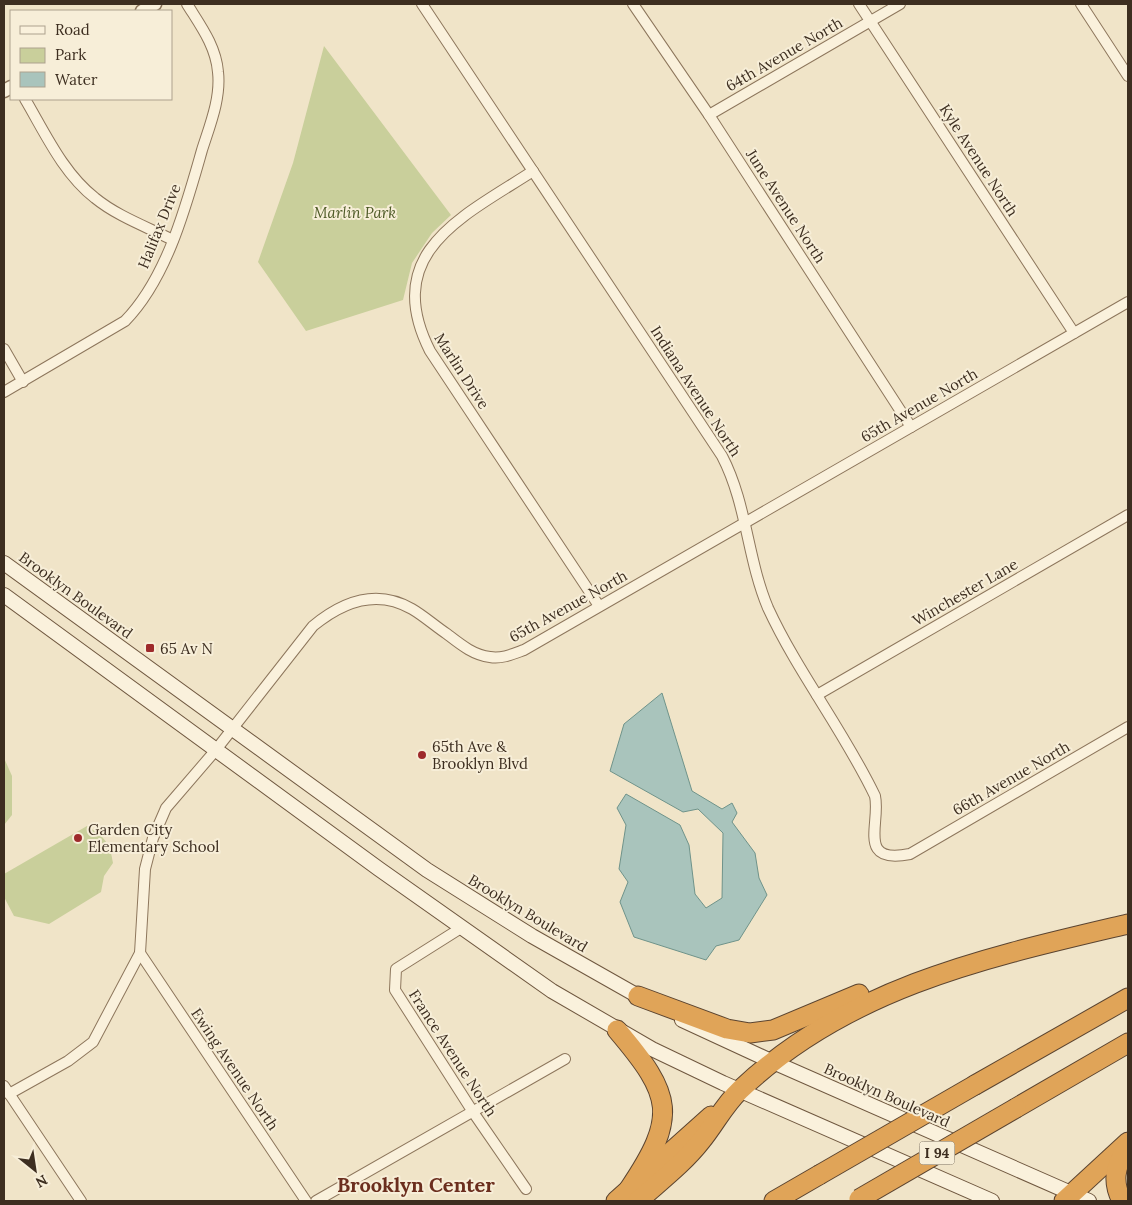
<svg xmlns="http://www.w3.org/2000/svg" width="1132" height="1205" viewBox="0 0 1132 1205" font-family="Lora,serif">
<style>
.green{fill:#c9cf9b}
.water{fill:#a9c4bc;stroke:#6f938a}
.lines{fill:none;stroke-linecap:round;stroke-linejoin:round}
.minor-casing{stroke:#8d765c;stroke-width:12}
.tertiary-casing{stroke:#8d765c;stroke-width:15}
.secondary-casing{stroke:#6f573f;stroke-width:16}
.motorway-casing{stroke:#5b4430;stroke-width:21}
.minor{stroke:#faf1dc;stroke-width:10}
.tertiary{stroke:#faf1dc;stroke-width:12}
.secondary{stroke:#faf1dc;stroke-width:14}
.motorway{stroke:#e0a458;stroke-width:19}
.motorway-bridge-casing{stroke:#5b4430;stroke-width:21;stroke-linecap:butt}
.motorway-bridge{stroke:#e0a458;stroke-width:19}
.poi-dot{fill:#9e2a2b;stroke:#f7eed8;stroke-width:2}
.labels{text-anchor:middle;dominant-baseline:central;stroke-width:4;stroke-linejoin:round;paint-order:stroke}
.shield{fill:#f7eed8;stroke:#756857;stroke-width:1}
.shield-label{font-size:14px;font-weight:bold;fill:#3d2e20}
.street-label{font-size:15px;fill:#3d2e20;stroke:#f7eed8}
.park-label{font-size:15px;font-style:italic;fill:#4d5a26;stroke:#f7eed8}
.poi-label{font-size:15px;fill:#3d2e20;stroke:#f7eed8;text-anchor:start}
.district-label{font-size:20px;font-weight:bold;fill:#6b2e1e;stroke:#f7eed8}
</style>
<rect width="100%" height="100%" fill="#f0e4c8"/>
<!-- green -->
<g class="green">
<polygon points="324,46 451,215 432,233 412,263 403,300 306,331 258,262 293,163"/>
<polygon points="4,758 12,776 12,815 4,825"/>
<path d="M87 826C105 837 110 843 113 863L104 876 101 892 49 924 14 916 4 897V874Z"/>
</g>
<!-- water -->
<polygon class="water" points="662,693 692,791 722,809 732,803 737,813 732,822 755,853 759,878 767,895 739,940 716,946 706,960 634,937 620,902 628,882 619,869 626,825 617,808 626,794 680,825 689,845 695,894 706,908 722,898 723,833 698,809 683,812 610,771 624,724"/>
<g class="lines">
<!-- minor casing -->
<g class="minor-casing">
<g id="minor">
<path d="M422 4 722 456C747 504 747 558 768 608 798 673 844 731 875 796 881 823 856 865 910 854L1128 727"/>
<polyline points="633,4 709,115 911,427"/>
<polyline points="859,4 1074,333"/>
<polyline points="1081,4 1128,76"/>
<path d="M25 99C45 133 63 173 95 198 117 216 147 227 173 240"/>
<polyline points="709,115 900,4"/>
<path d="M533 171C464 216 380 252 430 351L599 606"/>
<polyline points="4,349 23,382"/>
<path d="M4 392 125 321C167 278 186 206 202 150 210 125 221 98 218 72 216 46 200 25 187 4"/>
<polyline points="817,695 1128,515"/>
<polyline points="461,928 396,969 395,990 473,1112 526,1189"/>
<polyline points="140,953 306,1201"/>
<polyline points="4,1086 81,1201"/>
<path d="M9 1094 68 1061 93 1042 140 953 145 869 153 838 166 808 215 751 313 626C342 602 376 588 412 609 424 616 435 626 447 634 460 644 473 655 490 657 502 659 513 654 524 650L1128 302"/>
<polyline points="316,1201 565,1059"/>
</g>
</g>
<!-- tertiary casing -->
<g class="tertiary-casing">
<g id="tertiary">
<polyline points="142,11 155,4"/>
<polyline points="4,91 11,87"/>
</g>
</g>
<!-- secondary casing -->
<g class="secondary-casing">
<g id="secondary">
<polyline points="4,563 427,870 532,936 645,1000"/>
<polyline points="4,595 379,869 552,991 652,1049 723,1083 992,1201"/>
<polyline points="682,1020 773,1062 1089,1201"/>
</g>
</g>
<!-- motorway casing -->
<g class="motorway-casing">
<g id="motorway">
<polyline points="638,996 727,1029 750,1033 773,1030 859,994"/>
<path d="M617 1030C673 1096 678 1116 629 1189"/>
<polyline points="975,1085 1128,998"/>
<polyline points="1016,1108 1128,1043"/>
<polyline points="616,1201 711,1116"/>
<path d="M638 1201C659 1182 684 1163 701 1141 715 1124 724 1105 740 1090 848 987 988 957 1128 924"/>
<polyline points="774,1201 819,1175"/>
<polyline points="1064,1201 1128,1142"/>
<path d="M1122 1201C1112 1182 1115 1167 1126 1149"/>
</g>
</g>
<!-- minor -->
<use href="#minor" class="minor"/>
<!-- tertiary -->
<use href="#tertiary" class="tertiary"/>
<!-- secondary -->
<use href="#secondary" class="secondary"/>
<!-- motorway -->
<use href="#motorway" class="motorway"/>
<!-- motorway-bridge casing -->
<g class="motorway-bridge-casing">
<g id="motorway-bridge">
<polyline points="819,1175 975,1085"/>
<polyline points="859,1199 1016,1108"/>
</g>
</g>
<!-- motorway-bridge -->
<use href="#motorway-bridge" class="motorway-bridge"/>
</g>
<!-- markers -->
<g class="poi-dot">
<rect x="145" y="643" width="10" height="10" rx="2.5"/>
<circle cx="422" cy="755" r="5"/>
<circle cx="78" cy="838" r="5"/>
</g>
<g class="labels">
<!-- shield labels -->
<rect class="shield" x="919.5" y="1141.5" width="35" height="23" rx="4"/>
<g class="shield-label">
<text x="937" y="1153">I 94</text>
</g>
<!-- street labels -->
<g class="street-label">
<text transform="translate(784 54) rotate(-30)">64th Avenue North</text>
<text transform="translate(979 160) rotate(57)">Kyle Avenue North</text>
<text transform="translate(786 206) rotate(57)">June Avenue North</text>
<text transform="translate(159 226) rotate(-68)">Halifax Drive</text>
<text transform="translate(462 371) rotate(57)">Marlin Drive</text>
<text transform="translate(696 391) rotate(57)">Indiana Avenue North</text>
<text transform="translate(919 405) rotate(-30)">65th Avenue North</text>
<text transform="translate(965 592) rotate(-30)">Winchester Lane</text>
<text transform="translate(76 595) rotate(36)">Brooklyn Boulevard</text>
<text transform="translate(568 606) rotate(-29)">65th Avenue North</text>
<text transform="translate(1011 778) rotate(-30)">66th Avenue North</text>
<text transform="translate(528 913) rotate(31)">Brooklyn Boulevard</text>
<text transform="translate(453 1053) rotate(57)">France Avenue North</text>
<text transform="translate(235 1069) rotate(56)">Ewing Avenue North</text>
<text transform="translate(887 1095) rotate(24)">Brooklyn Boulevard</text>
</g>
<!-- park labels -->
<g class="park-label">
<text x="355" y="212">Marlin Park</text>
</g>
<!-- poi labels -->
<g class="poi-label">
<text x="160" y="648">65 Av N</text>
<text x="432" y="746">65th Ave &amp;<tspan x="432" dy="17">Brooklyn Blvd</tspan></text>
<text x="88" y="829">Garden City<tspan x="88" dy="17">Elementary School</tspan></text>
</g>
<!-- district labels -->
<g class="district-label">
<text x="416" y="1184">Brooklyn Center</text>
</g>
</g>
<!-- border -->
<rect width="1132" height="1205" fill="none" stroke="#3d2e20" stroke-width="10"/>
<!-- legend -->
<rect x="10" y="10" width="162" height="90" fill="#f7eed8" stroke="#ada18e"/>
<rect x="20" y="26" width="25" height="8" fill="#faf1dc" stroke="#ada18e"/>
<text x="55" y="35" font-size="15" fill="#3d2e20">Road</text>
<rect x="20" y="48" width="25" height="15" fill="#c9cf9b" stroke="#ada18e"/>
<text x="55" y="60" font-size="15" fill="#3d2e20">Park</text>
<rect x="20" y="72" width="25" height="15" fill="#a9c4bc" stroke="#ada18e"/>
<text x="55" y="85" font-size="15" fill="#3d2e20">Water</text>
<!-- north arrow -->
<g transform="translate(35 1170) rotate(150)" stroke="#f7eed8" stroke-width="4" paint-order="stroke">
<path d="M0-4L9 19L0 12L-9 19Z" fill="#3d2e20"/>
<text y="-8" font-size="14" font-weight="bold" text-anchor="middle" fill="#3d2e20">N</text>
</g>
</svg>
